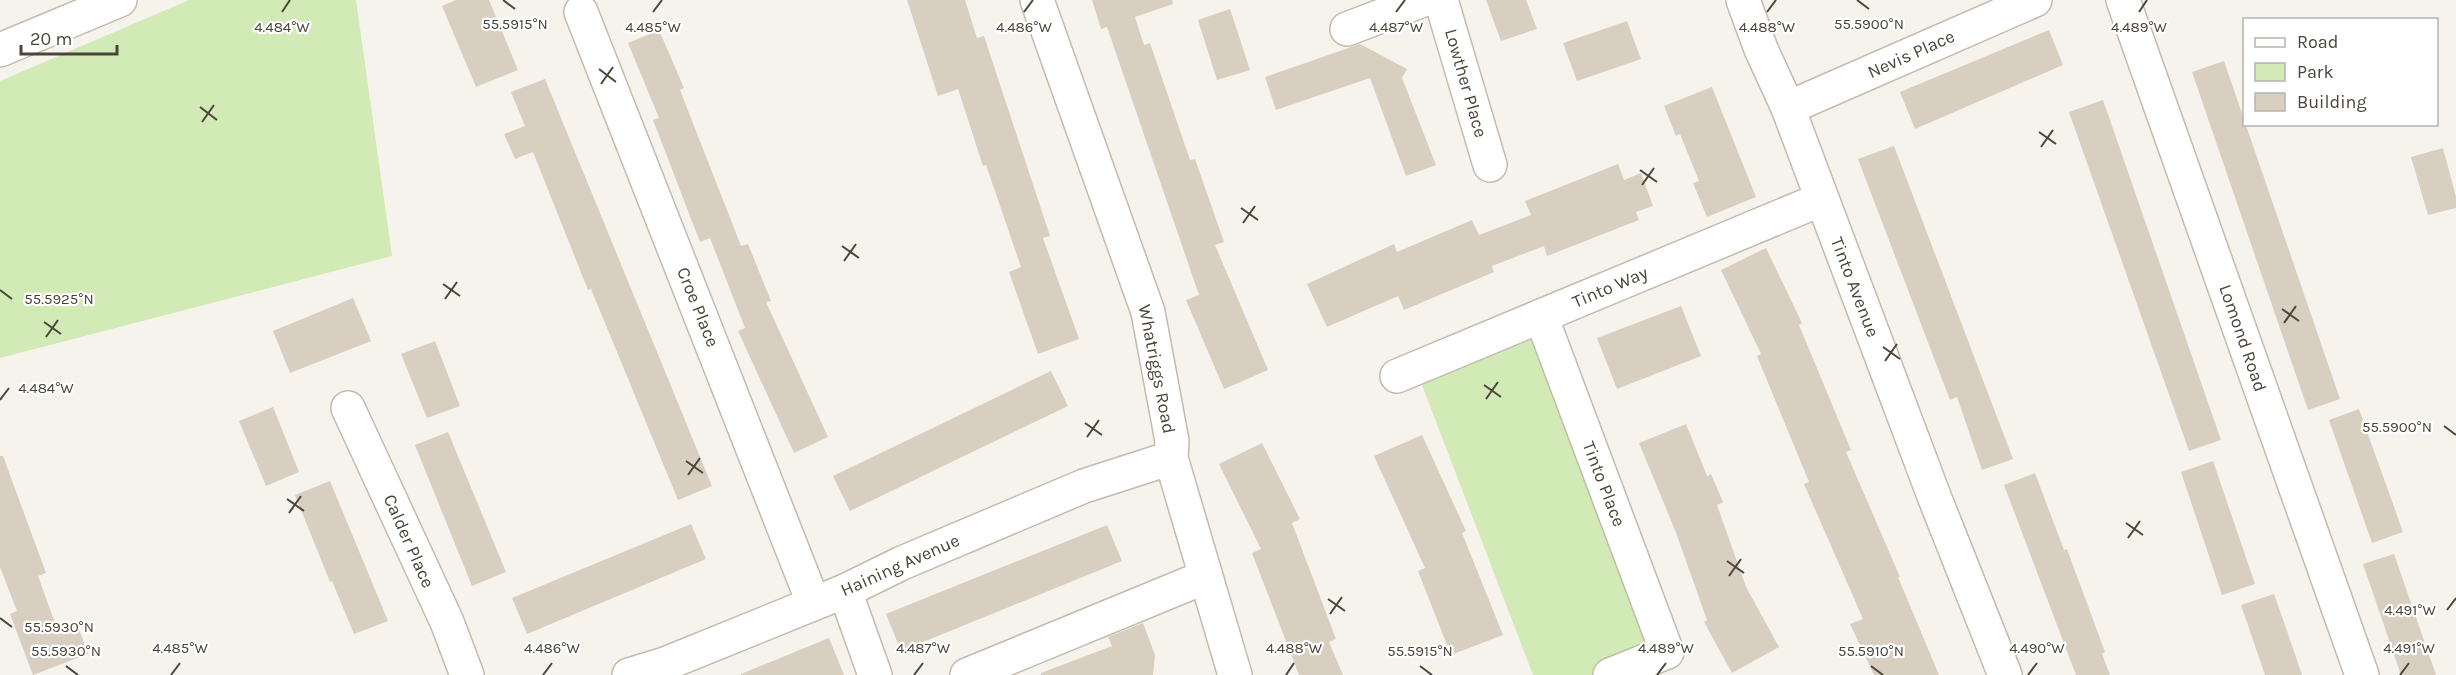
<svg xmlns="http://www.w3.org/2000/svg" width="2456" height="675" viewBox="0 0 2456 675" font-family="Karla,sans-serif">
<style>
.green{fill:#d2eab5}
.building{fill:#d8cfc1}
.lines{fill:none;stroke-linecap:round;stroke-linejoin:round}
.minor-casing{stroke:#c2bbae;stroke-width:36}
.minor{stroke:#fff;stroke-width:33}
.ticks{fill:none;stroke:#4b4439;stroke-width:2}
.labels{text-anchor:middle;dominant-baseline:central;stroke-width:4.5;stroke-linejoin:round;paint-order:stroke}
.street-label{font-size:18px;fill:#4b4439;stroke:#fff}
.ticks-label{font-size:15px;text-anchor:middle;fill:#4b4439;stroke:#fff;stroke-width:4.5;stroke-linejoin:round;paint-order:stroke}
</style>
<rect width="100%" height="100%" fill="#f6f3ec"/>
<!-- green -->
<g class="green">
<polygon points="189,0 356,0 392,256 0,358 0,81"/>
<polygon points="1538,321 1662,650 1600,675 1533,675 1417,372"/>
</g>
<!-- building -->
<g class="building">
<polygon points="456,0 489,0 518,70 476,87 442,6"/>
<polygon points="907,0 965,0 977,38 984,36 1050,236 1043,238 1079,339 1038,354 1009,272 1021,267 986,165 983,166 958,89 938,96"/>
<polygon points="1092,0 1172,0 1173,4 1135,17 1144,45 1150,43 1190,160 1195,159 1224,242 1215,245 1268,370 1224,389 1186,300 1199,295 1107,27 1101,29"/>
<polygon points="1486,0 1526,0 1537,29 1501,41"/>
<polygon points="1230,9 1250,70 1217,80 1198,20"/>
<polygon points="1627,21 1641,59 1577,81 1563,43"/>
<polygon points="659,30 684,88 680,90 741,246 748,244 771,301 766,302 828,437 794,453 738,331 745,328 710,238 700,242 653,120 659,118 628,43"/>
<polygon points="2049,30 2063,65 1915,129 1900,92"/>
<polygon points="1360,44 1407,69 1402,78 1436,165 1406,176 1370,78 1276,110 1265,77"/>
<polygon points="2224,61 2340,399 2308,410 2192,72"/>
<polygon points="545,79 712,486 678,500 591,289 588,290 533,152 515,159 504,134 525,126 511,92"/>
<polygon points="1712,87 1756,197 1707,217 1693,183 1699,181 1680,134 1676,136 1664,106"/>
<polygon points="2103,100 2221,440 2189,451 2069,112"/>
<polygon points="1894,146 2013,459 1982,470 1957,397 1950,400 1858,159"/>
<polygon points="2443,148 2456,197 2456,208 2428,215 2411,157"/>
<polygon points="1618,164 1624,180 1641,173 1653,206 1636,212 1639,220 1547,256 1544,246 1492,266 1494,272 1404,310 1398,296 1327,327 1307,284 1394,244 1397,252 1472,220 1479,235 1531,215 1525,201"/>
<polygon points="1766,248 1802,323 1799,325 1851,450 1846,452 1900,577 1898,577 1939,675 1874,675 1850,624 1863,619 1804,484 1809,482 1757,356 1761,354 1721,270"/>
<polygon points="353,298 371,341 290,373 273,331"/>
<polygon points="1681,306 1701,356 1617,389 1597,338"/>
<polygon points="435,341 460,406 427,418 401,354"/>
<polygon points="1051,371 1068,406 850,511 833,476"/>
<polygon points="273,407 299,472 266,486 239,421"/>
<polygon points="2359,409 2403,532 2372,543 2329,420"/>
<polygon points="1686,424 1707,476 1711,474 1723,502 1717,505 1746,587 1779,647 1732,673 1704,622 1707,620 1675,530 1639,443"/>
<polygon points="448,432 506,572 472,586 415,445"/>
<polygon points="1422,435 1466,531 1462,533 1503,635 1451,655 1418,571 1425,568 1374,456"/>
<polygon points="1262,443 1300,519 1292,523 1336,639 1329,642 1343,675 1299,675 1252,553 1261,549 1219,464"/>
<polygon points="0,456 3,456 46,573 38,576 59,634 78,626 88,654 33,675 10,614 17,611 0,567"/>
<polygon points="2213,461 2255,584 2222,595 2181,472"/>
<polygon points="2035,473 2064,550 2067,549 2105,652 2102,654 2110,675 2076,675 2046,596 2004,485"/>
<polygon points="330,481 388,621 354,634 332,581 330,582 295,495"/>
<polygon points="691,524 706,559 527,634 512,598"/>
<polygon points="1107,525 1122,561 901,651 886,614"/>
<polygon points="2394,554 2436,675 2401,675 2363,564"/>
<polygon points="2274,594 2285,625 2302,675 2265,675 2252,637 2241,605"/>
<polygon points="1143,623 1155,655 1153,675 1041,675 1041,673 1112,646 1108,637"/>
<polygon points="829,638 844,675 741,675 741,674"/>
</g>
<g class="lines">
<!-- minor casing -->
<g class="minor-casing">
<g id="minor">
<polyline points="1037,0 1148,312 1172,441 1171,458 1235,675"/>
<polyline points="1441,0 1490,165"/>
<polyline points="1743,0 1761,49 1788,108 1934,496 2005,675"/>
<polyline points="2123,0 2362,675"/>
<polyline points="581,12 813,602"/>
<polyline points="1347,29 1423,0"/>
<polyline points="0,50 120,0"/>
<polyline points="1788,108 2035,0"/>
<polyline points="1541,316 1667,652 1610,675"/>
<polyline points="1397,376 1822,199"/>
<polyline points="348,408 447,622 467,675"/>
<polyline points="845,591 875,675"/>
<polyline points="629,675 665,664 845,591 902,563 1084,486 1171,458"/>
<polyline points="967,675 1205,577"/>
</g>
</g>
<!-- minor -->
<use href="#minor" class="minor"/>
</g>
<!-- ticks -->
<path class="ticks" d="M503 0 515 9M1857 0 1869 9M282 12 290 0M653 12 662 0M1024 12 1033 0M1396 12 1405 0M1767 12 1776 0M2139 12 2147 0M599 69 616 82M601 84 613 67M200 107 217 120M202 122 214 105M2039 132 2056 144M2041 147 2053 130M1640 170 1657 182M1642 185 1654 168M1241 208 1258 220M1243 223 1255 206M842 246 859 258M844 261 856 244M443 284 460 296M0 290 12 299M445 299 457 282M2282 309 2299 321M44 322 61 334M2284 323 2296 306M46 337 58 320M1883 347 1900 359M1885 361 1897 344M1484 385 1501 397M1486 399 1498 382M0 400 9 388M1085 423 1102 435M2444 426 2456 435M1087 437 1099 420M686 461 703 473M688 475 700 458M287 499 304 511M289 513 301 496M2126 523 2143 535M2128 538 2140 521M1727 561 1744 573M1729 576 1741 559M1328 599 1345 611M2447 610 2456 598M1330 614 1342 597M0 618 12 627M66 666 78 675M1420 666 1432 675M1871 666 1883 675M171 675 180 663M543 675 552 663M914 675 923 663M1286 675 1294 663M1657 675 1666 663M2028 675 2037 663M2400 675 2409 663"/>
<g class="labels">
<!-- street labels -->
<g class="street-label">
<text transform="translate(1911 54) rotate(-24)">Nevis Place</text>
<text transform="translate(1466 83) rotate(74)">Lowther Place</text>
<text transform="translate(1610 287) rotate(-23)">Tinto Way</text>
<text transform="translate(1855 287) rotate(69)">Tinto Avenue</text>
<text transform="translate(698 307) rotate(68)">Croe Place</text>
<text transform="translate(2243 338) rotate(71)">Lomond Road</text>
<text transform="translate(1157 369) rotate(79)">Whatriggs Road</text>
<text transform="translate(1604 484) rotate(69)">Tinto Place</text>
<text transform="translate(409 541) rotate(66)">Calder Place</text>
<text transform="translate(900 565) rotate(-24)">Haining Avenue</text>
</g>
</g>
<g class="ticks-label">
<text x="515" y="29">55.5915°N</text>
<text x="1869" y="29">55.5900°N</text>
<text x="282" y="32">4.484°W</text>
<text x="2139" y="32">4.489°W</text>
<text x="653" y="32">4.485°W</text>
<text x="1024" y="32">4.486°W</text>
<text x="1396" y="32">4.487°W</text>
<text x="1767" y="32">4.488°W</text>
<text x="59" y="304">55.5925°N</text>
<text x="46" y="393">4.484°W</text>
<text x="2397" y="432">55.5900°N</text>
<text x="2410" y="615">4.491°W</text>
<text x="59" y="632">55.5930°N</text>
<text x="180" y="653">4.485°W</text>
<text x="552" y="653">4.486°W</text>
<text x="923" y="653">4.487°W</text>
<text x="1294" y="653">4.488°W</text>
<text x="1666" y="653">4.489°W</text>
<text x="2037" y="653">4.490°W</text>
<text x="2409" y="653">4.491°W</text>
<text x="66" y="656">55.5930°N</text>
<text x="1420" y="656">55.5915°N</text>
<text x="1871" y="656">55.5910°N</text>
</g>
<!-- legend -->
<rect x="2243" y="18" width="195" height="108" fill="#ffffff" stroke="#b7b4b0" stroke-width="1.5"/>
<rect x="2255" y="38" width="30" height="9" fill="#ffffff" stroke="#b7b4b0" stroke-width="1.5"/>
<text x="2297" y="48" font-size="18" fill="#4b4439">Road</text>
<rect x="2255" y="63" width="30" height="18" fill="#d2eab5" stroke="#b7b4b0" stroke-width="1.5"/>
<text x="2297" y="78" font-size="18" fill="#4b4439">Park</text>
<rect x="2255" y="93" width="30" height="18" fill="#d8cfc1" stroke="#b7b4b0" stroke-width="1.5"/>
<text x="2297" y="108" font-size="18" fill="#4b4439">Building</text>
<!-- scale -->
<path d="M21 45v9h96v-9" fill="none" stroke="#4b4439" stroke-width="3"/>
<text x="30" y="45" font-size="18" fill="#4b4439" stroke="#ffffff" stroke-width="4.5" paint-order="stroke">20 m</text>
</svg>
